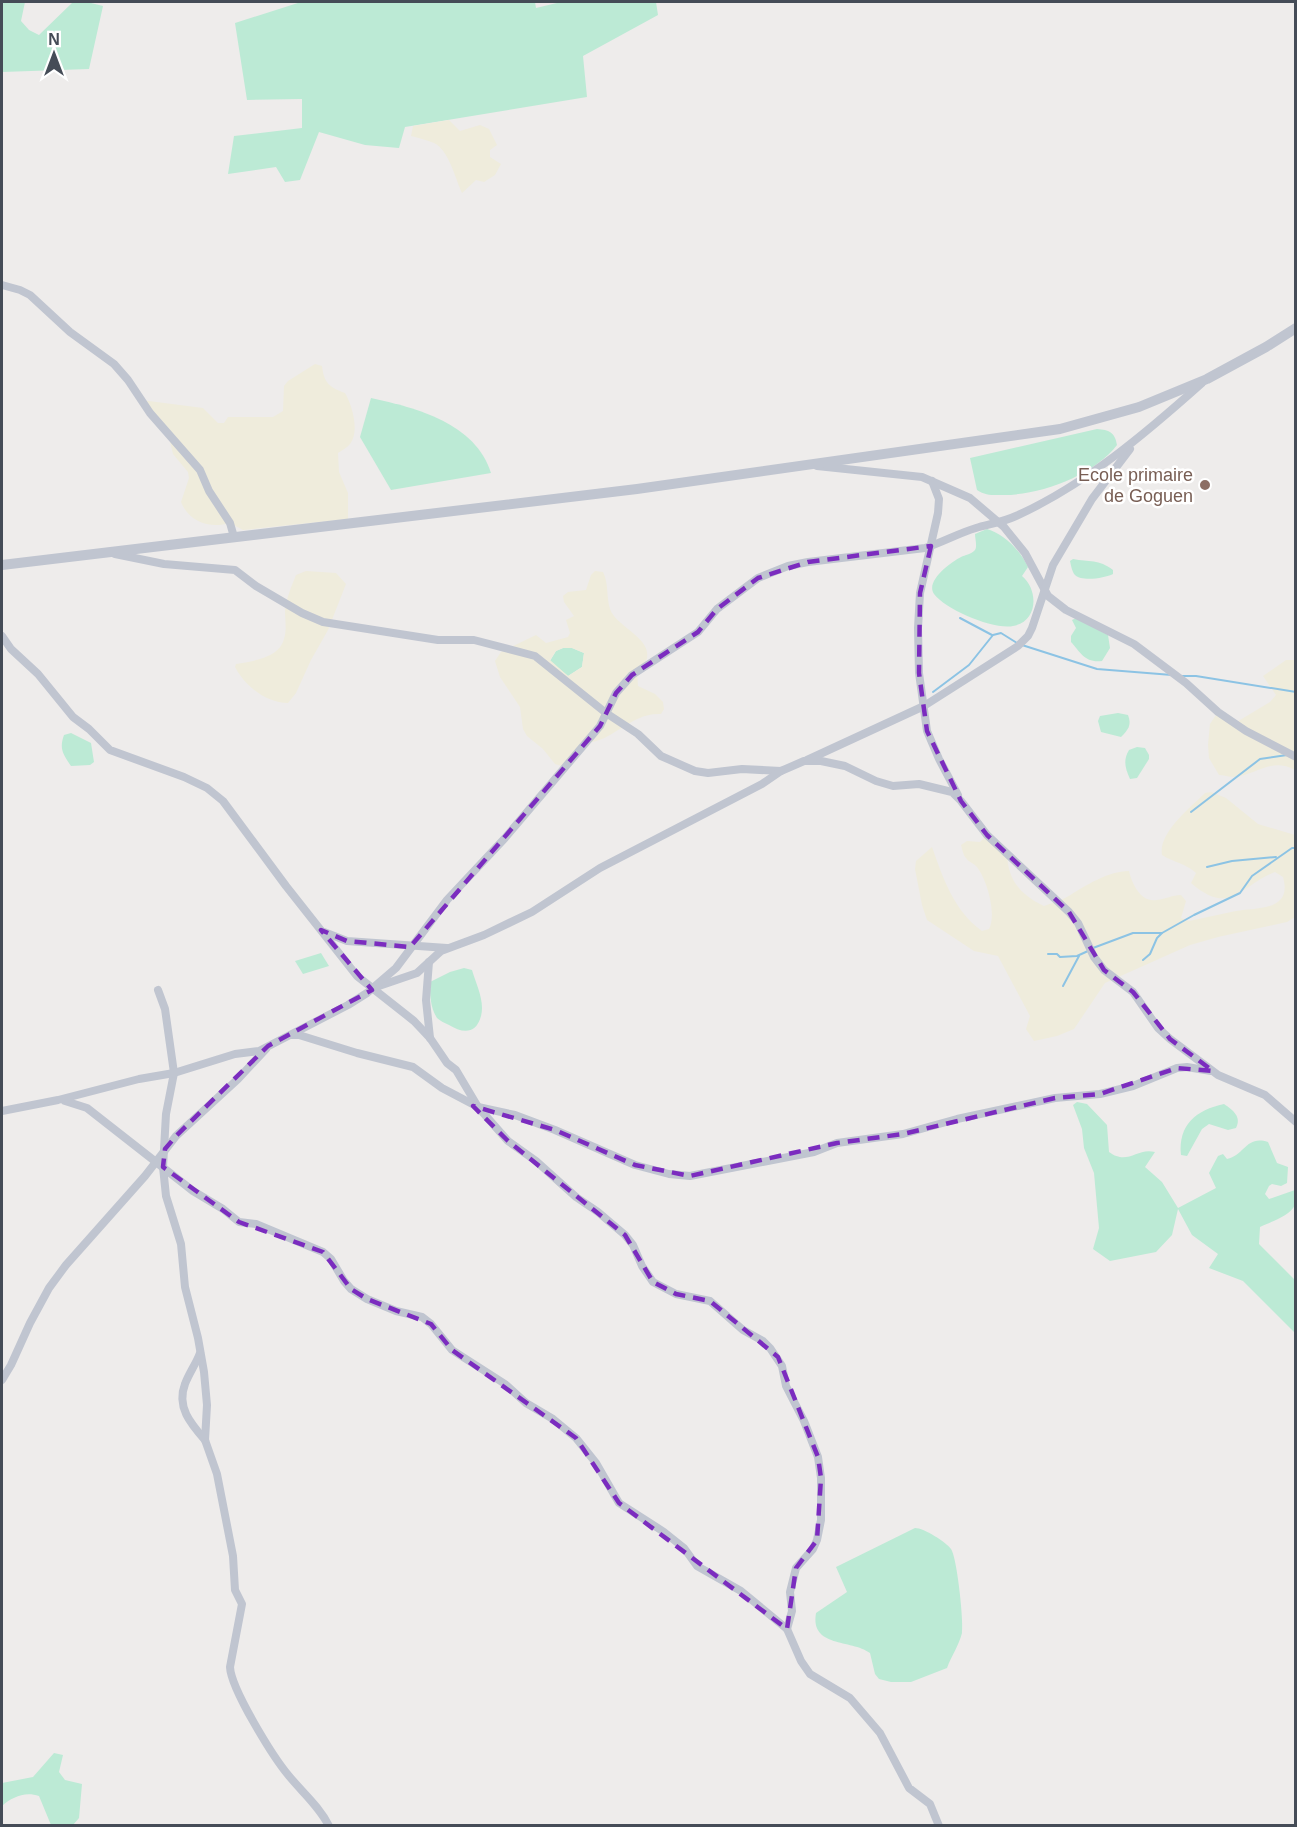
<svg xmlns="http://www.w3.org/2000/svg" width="1297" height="1827" viewBox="0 0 1297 1827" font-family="Arial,sans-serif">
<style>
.green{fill:#bcead5}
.sand{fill:#efecdc;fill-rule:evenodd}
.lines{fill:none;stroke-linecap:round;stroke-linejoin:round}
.stream{stroke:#8cc3e4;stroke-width:2}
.minor{stroke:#c0c5d0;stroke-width:8}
.tertiary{stroke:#c0c5d0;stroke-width:10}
.marked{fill:none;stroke:#7b2cbf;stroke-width:4.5;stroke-dasharray:12 8;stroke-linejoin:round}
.education-dot{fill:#8d6e63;stroke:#fff;stroke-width:2}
.labels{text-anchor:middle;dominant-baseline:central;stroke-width:5;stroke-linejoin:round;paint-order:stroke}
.education-label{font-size:18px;fill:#785e54;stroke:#fff;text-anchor:end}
</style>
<rect width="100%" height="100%" fill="#eeeceb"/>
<!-- green -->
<g class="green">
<polygon points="2,2 25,2 21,21 29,30 39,35 73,2 87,2 103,6 89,69 2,72"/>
<polygon points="301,2 535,2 536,8 561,2 656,2 658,15 583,56 587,97 405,127 399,148 365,145 319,132 300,180 285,182 276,167 228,174 234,136 302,128 302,99 247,100 235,23"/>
<path d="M371 398C417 408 475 423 491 473L391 490 360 437Z"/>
<path d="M1097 429C1109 430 1115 432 1117 445 1094 475 1041 495 1004 495 993 495 986 496 977 490L970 458Z"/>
<path d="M987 529C1004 534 1020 550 1028 567L1022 576C1039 590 1038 622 1013 626 994 630 946 610 934 594 925 581 951 562 961 557 965 555 971 554 974 551 978 548 975 539 975 534Z"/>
<path d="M1073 559C1089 562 1099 559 1113 570V574C1105 578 1082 582 1075 575 1072 572 1071 565 1070 561Z"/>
<path d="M1076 618 1108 635 1110 648 1102 661C1085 663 1081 653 1071 642V636L1076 628 1072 620Z"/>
<polygon points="563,648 572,648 584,653 582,667 568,676 550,661 556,651"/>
<path d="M1118 713 1128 715C1132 725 1128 730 1121 737L1101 732 1098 721 1100 716Z"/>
<path d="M71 733 91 743 94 762 90 765 71 766C63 754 59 749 64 735Z"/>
<path d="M1137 747 1145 748 1149 755V759L1137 778 1130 779C1125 768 1123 760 1129 750Z"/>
<polygon points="321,953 329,966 303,974 295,961"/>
<path d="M464 968 472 970C476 984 485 1001 481 1016 476 1035 462 1033 449 1025 445 1023 440 1021 437 1018 430 1007 430 994 430 982L450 972Z"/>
<path d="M1077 1102 1087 1104 1107 1125 1109 1152C1128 1166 1137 1147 1155 1152L1145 1167 1162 1182 1178 1208 1216 1188 1209 1173 1218 1156 1223 1154 1227 1159C1245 1155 1246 1135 1268 1142L1277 1163 1288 1167 1287 1183 1281 1186 1272 1184 1269 1186 1265 1194 1269 1199 1295 1190C1295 1194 1297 1201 1295 1205 1290 1216 1270 1222 1260 1227L1259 1244 1295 1280V1333L1243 1281 1209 1268 1218 1254 1192 1235 1178 1209 1172 1235 1156 1252 1110 1261 1093 1249 1099 1228 1094 1173 1084 1148 1082 1129 1073 1105Z"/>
<path d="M1224 1104C1233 1110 1242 1117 1236 1128L1228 1130 1209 1124 1202 1129 1187 1156 1181 1155C1178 1125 1196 1110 1224 1104Z"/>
<path d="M915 1528C924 1528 946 1542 951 1549 957 1557 964 1622 962 1633 959 1645 951 1657 947 1668L911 1682H891L879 1679 875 1674 870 1653C851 1639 810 1648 816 1613L847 1592 836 1567Z"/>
<path d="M54 1753 63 1755 59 1772 65 1780 82 1784 79 1818 73 1825H51L39 1796C25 1791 12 1797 2 1806V1783L33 1777Z"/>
</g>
<!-- sand -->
<g class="sand">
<path d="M449 120 460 131 480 125 489 129 497 145 490 150V157L501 164 495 175 484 182 476 180 462 193C455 178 449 150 434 143 427 140 419 138 411 136L413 126Z"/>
<path d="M315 364 322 366C324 383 329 387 345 393 352 405 360 431 350 444 347 448 341 451 338 453L339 472 348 493V519L243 530 230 523C210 529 189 522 181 502L189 478 188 472 173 454 168 433 141 400 203 408 218 423H224L228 417H273L283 411 284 386 288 381Z"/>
<path d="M306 571 336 573 346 584 328 630 311 660 296 693 288 703C266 703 245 686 235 667L236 664C253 661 279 658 284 639 287 630 285 620 285 611 286 599 292 585 296 575Z"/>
<path d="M595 571 603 572C609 584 606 597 610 609 616 627 655 639 646 661 644 665 639 669 637 672L638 686 655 694 663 702 664 709 661 714C631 712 613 742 585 743L565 767 555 764 543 749 527 736 523 729 520 707 500 677 495 661 501 652 536 635 546 643 568 637 570 633 566 620 574 616 564 602 563 596 568 592 586 590 591 575ZM563 648H572L584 653 582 667 568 676 550 660 556 651Z"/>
<path d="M1286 660H1295V770C1271 757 1257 775 1234 777 1229 777 1223 775 1219 775L1209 758 1208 745 1210 724 1218 712 1235 723 1270 702 1276 695 1263 676Z"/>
<path d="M1211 792 1226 798 1258 824 1295 835V917L1287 922 1218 937 1190 945 1105 983 1074 1029 1057 1036 1034 1041 1026 1029 1030 1016 998 956 974 951 927 920 922 905 915 869 916 861 932 847C943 878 954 911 982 931L989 929C997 914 987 880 977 867 974 863 968 862 966 858 963 855 962 848 961 845L967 841 980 842 987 835 1007 854C1008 881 1021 895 1044 906 1051 903 1060 901 1067 897 1085 886 1108 871 1129 871 1132 884 1141 903 1157 900 1166 899 1172 895 1181 895L1186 901 1181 918 1189 921C1205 918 1220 914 1236 911 1256 907 1293 912 1283 877L1275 872C1239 886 1231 917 1191 883L1196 873C1187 864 1173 862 1162 855 1158 833 1190 808 1205 793Z"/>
</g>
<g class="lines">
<!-- stream -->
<g class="stream">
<polyline points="960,618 992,635"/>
<polyline points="1022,645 1097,669 1172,675"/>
<polyline points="1180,676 1196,676 1296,692"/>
<polyline points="933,692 969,665 993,635 1001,633 1017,643"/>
<polyline points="1191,812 1260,759 1287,755"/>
<polyline points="1207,867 1232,861 1276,857"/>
<polyline points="1093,948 1133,933 1162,933"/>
<polyline points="1048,954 1057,954 1060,957 1077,956 1088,951"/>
<polyline points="1143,960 1150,954 1157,938 1162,933 1194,915 1240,893 1252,876 1292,848 1296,848"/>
<polyline points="1063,986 1079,956"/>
</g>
<!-- minor -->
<g class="minor">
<polyline points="2,285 20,290 30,295 70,332 114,364 128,380 150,413 200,470 209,491 230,523 234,537"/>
<polyline points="817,466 922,477 970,498 1004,527 1025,553 1048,596 1066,610 1134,644 1186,683 1218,712 1246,731 1296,757"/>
<polyline points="932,481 939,499 938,513 920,593 918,628 919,673 927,731 939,759 958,795"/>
<polyline points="115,554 164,564 235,570 256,586 302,613 323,622 438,640 474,640 535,656 606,713 638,734 661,756 695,771 708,773 742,769 781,771 804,761 821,761 845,766 876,781 893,786 919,784 952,792 961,801 987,835 1069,912 1078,923 1094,957 1104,970 1133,992 1158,1028 1170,1039 1218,1075 1265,1095 1296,1122"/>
<polyline points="2,636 11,649 38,674 73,717 89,729 110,750 184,777 207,788 223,801 286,886 357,976 414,1021 430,1038 447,1063 456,1070 478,1107 508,1141 536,1161 576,1197 598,1212 625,1235 633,1245 642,1266 653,1282 676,1294 710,1301 743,1330 763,1341 770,1348 782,1366 786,1386 804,1421 818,1457 821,1478 821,1520 817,1540 813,1549 796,1568 790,1592 792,1611 787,1629 801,1661 810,1674 850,1698 880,1733 909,1788 930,1804 939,1826"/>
<polyline points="807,760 924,706 1018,646 1028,636 1032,628 1053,565 1092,499 1130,449"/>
<polyline points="324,932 347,941 447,948"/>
<polyline points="429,962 426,1000 430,1038"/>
<polyline points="379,986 417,973 441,951 484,935 532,912 600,868 762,784 781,771"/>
<path d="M158 990 165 1009 174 1073 166 1114 163 1167 166 1196 181 1244 185 1287 198 1338 204 1372 207 1405 205 1440 217 1474 233 1556 235 1590 242 1604 230 1667C231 1689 273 1757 289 1776 302 1792 319 1806 329 1826"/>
<polyline points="291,1035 299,1035 357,1053 413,1067 442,1088 478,1107 515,1115 555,1130 635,1165 669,1174 690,1176 814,1152 837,1143 903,1134 957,1119 1055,1098 1100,1094 1133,1086 1177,1068 1187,1067 1211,1071"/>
<polyline points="65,1101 87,1108 193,1191 223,1209 239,1222 256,1224 323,1252 331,1259 344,1281 351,1289 367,1299 396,1311 422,1317 431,1324 452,1350 505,1384 526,1403 553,1419 576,1438 596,1463 619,1503 664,1532 684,1548 697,1566 741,1591 787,1629"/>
<path d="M2 1111 58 1100 139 1079 174 1073 235 1054 259 1051 348 1005 367 993 396 968 447 900 505 838 600 726 616 693 632 675 698 632 717 609 758 578 788 566 808 562 925 548C943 542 959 533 976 528 990 524 1003 522 1016 516 1085 485 1146 433 1202 383"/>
<path d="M200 1353C196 1364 189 1373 185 1384 176 1407 191 1424 205 1440"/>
<polyline points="2,1380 11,1365 30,1323 49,1288 66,1265 145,1176 176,1136 238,1079 266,1049"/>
</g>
<!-- tertiary -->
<polyline class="tertiary" points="2,565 637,489 1060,429 1139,407 1207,379 1266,347 1296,328"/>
</g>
<!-- marked area -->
<path class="marked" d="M931 546 920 593 919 673 927 731 961 801 987 835 1069 912 1104 970 1133 992 1170 1039 1213 1071 1177 1068 1100 1094 1055 1098 903 1134 837 1143 690 1176 635 1165 555 1130 473 1106 508 1141 625 1235 653 1282 676 1294 710 1301 778 1357 818 1457 821 1478 817 1540 796 1568 787 1629 619 1503 576 1438 452 1350 431 1324 367 1299 351 1289 323 1252 239 1222 163 1167 165 1149 176 1136 268 1046 372 990 321 930 347 941 410 947 600 726 616 693 632 675 698 632 717 609 758 578 808 562Z"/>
<!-- markers -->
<circle class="education-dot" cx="1205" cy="485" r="6"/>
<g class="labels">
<!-- education labels -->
<g class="education-label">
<text x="1193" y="475">Ecole primaire<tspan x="1193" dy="21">de Goguen</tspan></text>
</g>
</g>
<!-- border -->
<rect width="1297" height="1827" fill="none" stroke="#454c57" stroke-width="6"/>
<!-- north arrow -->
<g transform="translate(54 54)" stroke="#ffffff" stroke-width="4.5" paint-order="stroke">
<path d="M0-4.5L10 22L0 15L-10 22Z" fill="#454c57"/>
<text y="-9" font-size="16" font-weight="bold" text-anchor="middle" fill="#454c57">N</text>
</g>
</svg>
